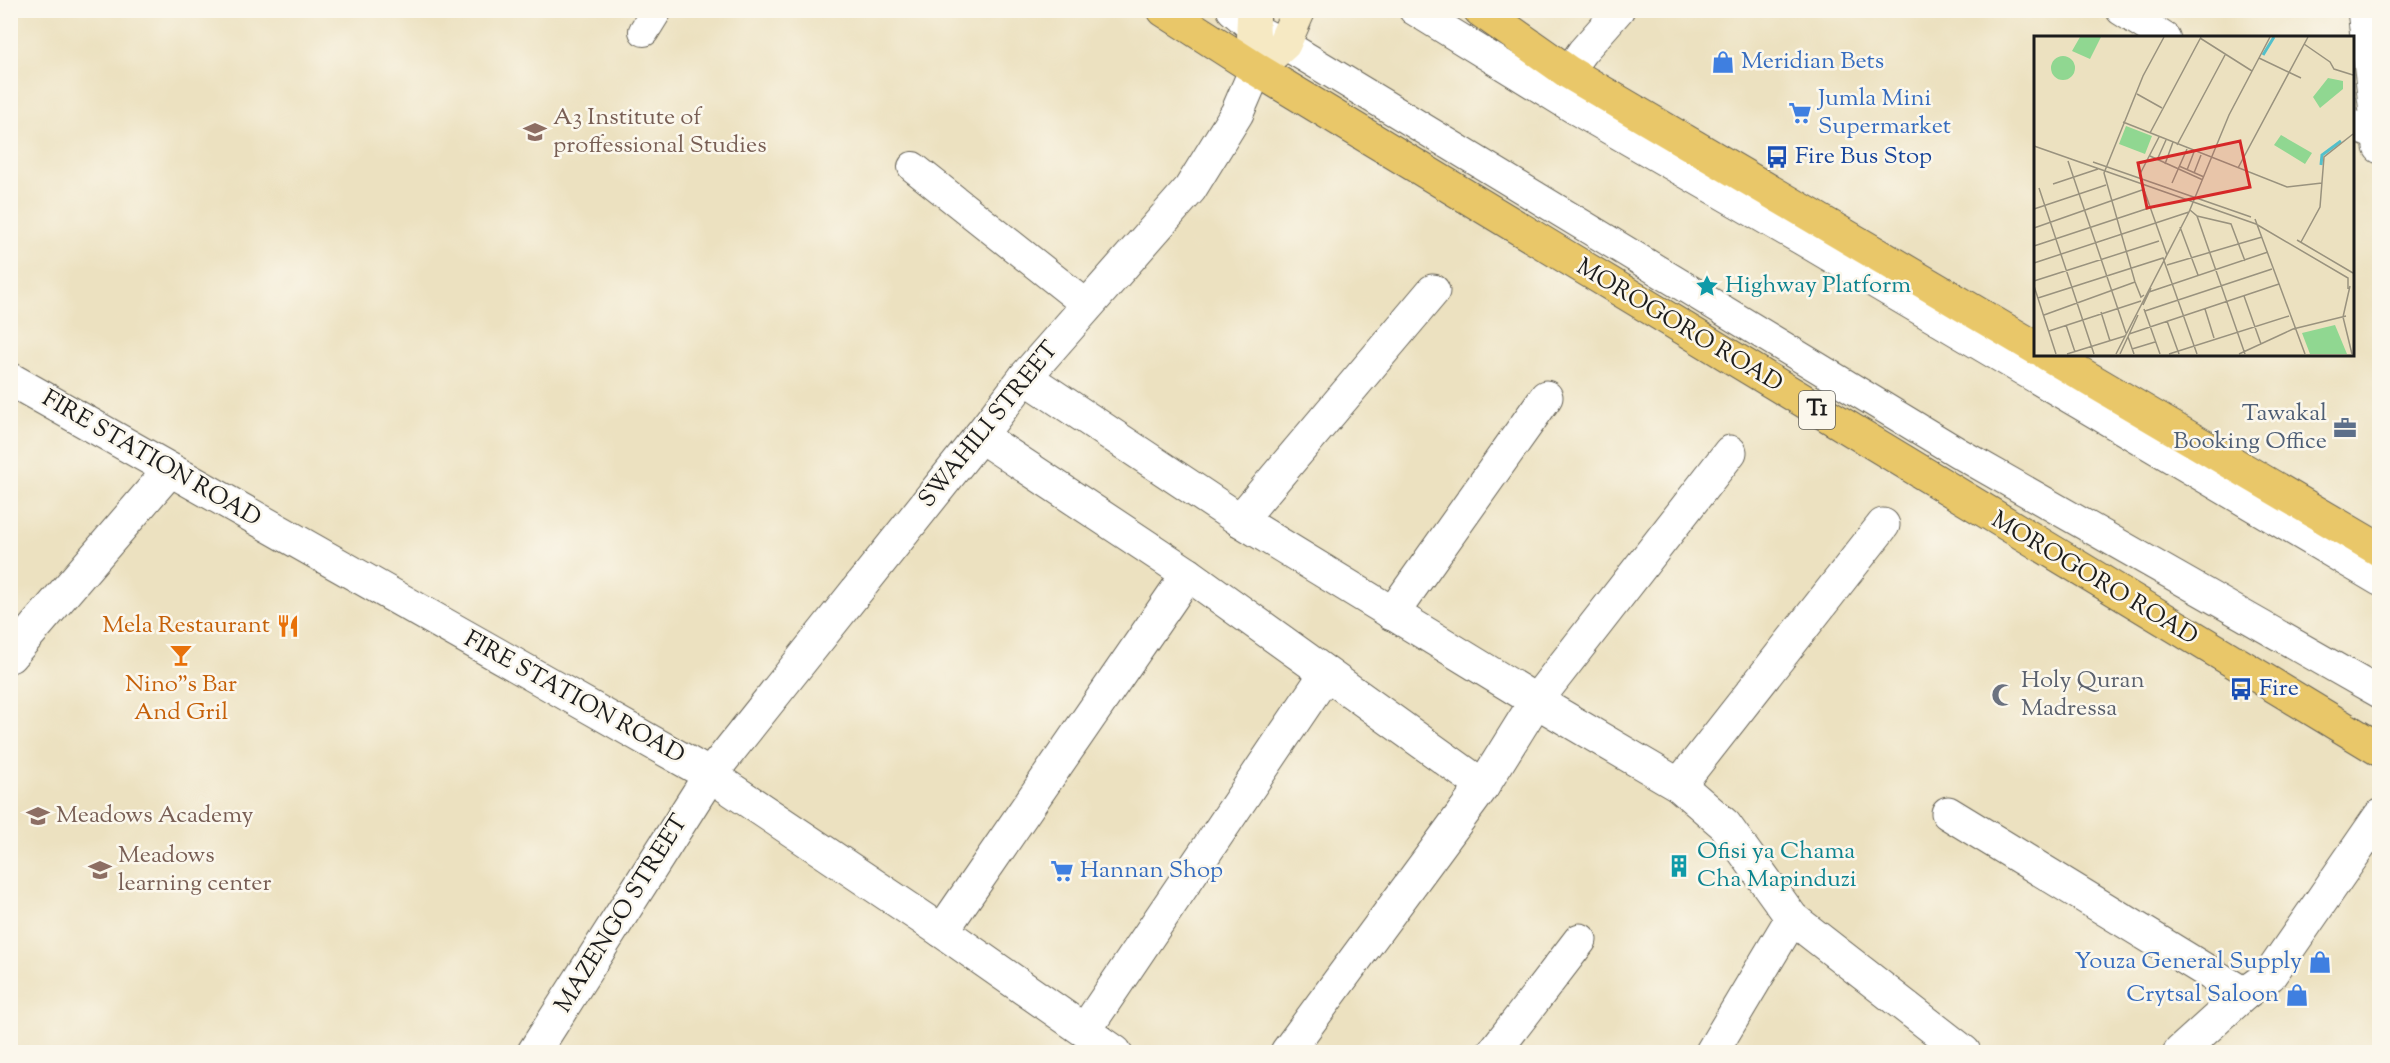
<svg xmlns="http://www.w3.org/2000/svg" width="2390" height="1063" viewBox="0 0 2390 1063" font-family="'Sorts Mill Goudy',serif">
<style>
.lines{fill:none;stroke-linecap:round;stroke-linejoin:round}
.lane-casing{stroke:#656155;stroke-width:32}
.street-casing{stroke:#656155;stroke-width:35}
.secondary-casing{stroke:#656155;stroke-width:35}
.highway-casing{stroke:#656155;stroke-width:35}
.lane{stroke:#fff;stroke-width:30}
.street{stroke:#fff;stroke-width:33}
.secondary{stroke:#f6e9c3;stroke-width:33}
.highway{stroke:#e9c769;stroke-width:33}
.labels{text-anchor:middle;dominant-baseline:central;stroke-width:5;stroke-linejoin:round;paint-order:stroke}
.shield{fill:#fbf7ec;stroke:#5f5e5a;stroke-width:1.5}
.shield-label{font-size:22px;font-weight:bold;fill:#1c1c1c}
.shop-label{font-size:24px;fill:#366cbe;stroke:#fbf7ec;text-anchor:start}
.education-label{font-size:24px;fill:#785e54;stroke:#fbf7ec;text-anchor:start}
.transit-label{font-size:24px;fill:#164399;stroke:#fbf7ec;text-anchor:start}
.culture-label{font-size:24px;fill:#0d838f;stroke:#fbf7ec;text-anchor:start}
.street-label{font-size:24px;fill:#1c1c1c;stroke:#fbf7ec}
.service-label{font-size:24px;fill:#4e5e75;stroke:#fbf7ec;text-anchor:end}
.food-label{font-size:24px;fill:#c56008;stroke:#fbf7ec;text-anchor:end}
.worship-label{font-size:24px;fill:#5b616d;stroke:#fbf7ec;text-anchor:start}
.inset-river{fill:none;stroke:#52c0cb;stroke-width:3}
.inset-road{fill:none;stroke:#99927e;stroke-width:1.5}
.view{fill:#d62828;fill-opacity:0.15;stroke:#d62828;stroke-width:3}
.inset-edge{fill:none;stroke:#1c1c1c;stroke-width:3}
</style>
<rect width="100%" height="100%" fill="#fbf7ec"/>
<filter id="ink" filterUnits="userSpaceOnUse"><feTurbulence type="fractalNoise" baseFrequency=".0167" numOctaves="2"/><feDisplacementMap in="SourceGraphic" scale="12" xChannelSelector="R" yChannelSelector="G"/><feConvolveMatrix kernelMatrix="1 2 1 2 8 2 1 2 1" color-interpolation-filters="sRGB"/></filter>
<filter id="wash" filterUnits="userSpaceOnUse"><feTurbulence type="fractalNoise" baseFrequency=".008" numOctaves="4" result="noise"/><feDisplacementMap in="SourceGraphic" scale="24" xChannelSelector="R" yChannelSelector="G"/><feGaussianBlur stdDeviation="1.35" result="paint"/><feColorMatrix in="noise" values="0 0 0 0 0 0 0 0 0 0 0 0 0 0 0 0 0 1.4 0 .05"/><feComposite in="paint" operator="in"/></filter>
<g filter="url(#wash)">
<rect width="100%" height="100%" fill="#ece1c0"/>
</g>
<g filter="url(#ink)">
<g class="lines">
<!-- lane casing -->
<g class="lane-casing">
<g id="lane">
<polyline points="1232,10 1253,28 1284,44 1957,452 2380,693"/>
<polyline points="1414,10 1573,108 1802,240 2380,581"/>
<polyline points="2121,10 2165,38"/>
<polyline points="644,31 657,10"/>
<polyline points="1568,72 1582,52 1619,10"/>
<polyline points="2352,125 2378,136"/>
<polyline points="913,167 1087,305"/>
</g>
</g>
<!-- street casing -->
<g class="street-casing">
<g id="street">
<polyline points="2364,10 2380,147"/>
<polyline points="1025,377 1240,520 1536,701 1679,785 1725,825 1792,918 1964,1052"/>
<polyline points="10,379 710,775 942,931 1115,1052"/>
<polyline points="980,436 1188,574 1483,786"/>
<polyline points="1240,520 1433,291"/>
<polyline points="1392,614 1546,397"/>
<polyline points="10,656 170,470"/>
<polyline points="1679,785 1883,525"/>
<polyline points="1948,813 2244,994"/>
<polyline points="942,931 1188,574"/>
<polyline points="1085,1030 1325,675"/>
<polyline points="534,1052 710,775 980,436 1025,377 1190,189 1237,113 1256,69"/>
<polyline points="1287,1052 1483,786 1536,701 1730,452"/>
<polyline points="1494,1052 1580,940"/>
<polyline points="1712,1052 1792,918"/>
<polyline points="2180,1052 2244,994 2270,975 2380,816"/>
</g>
</g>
<!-- secondary casing -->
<g class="secondary-casing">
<g id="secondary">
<polyline points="1254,10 1253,28 1256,69"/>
<polyline points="1256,69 1284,44 1299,10"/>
</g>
</g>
<!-- highway casing -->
<g class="highway-casing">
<g id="highway">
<polyline points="1164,10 1256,69 2380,750"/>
<polyline points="1480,10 1568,72 2036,348"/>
<polyline points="2047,354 2380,550"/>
</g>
</g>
<!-- lane -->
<use href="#lane" class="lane"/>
<!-- street -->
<use href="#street" class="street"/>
<!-- secondary -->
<use href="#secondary" class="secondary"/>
<!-- highway -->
<use href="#highway" class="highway"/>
</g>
</g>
<!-- icons -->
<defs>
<g id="shop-bare" transform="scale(1.8)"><path d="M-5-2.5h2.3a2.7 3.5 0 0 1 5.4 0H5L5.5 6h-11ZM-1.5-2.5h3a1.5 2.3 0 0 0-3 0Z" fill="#3f7fe0" stroke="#fbf7ec" stroke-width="2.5" paint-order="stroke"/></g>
<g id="supermarket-bare" transform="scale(1.8)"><path d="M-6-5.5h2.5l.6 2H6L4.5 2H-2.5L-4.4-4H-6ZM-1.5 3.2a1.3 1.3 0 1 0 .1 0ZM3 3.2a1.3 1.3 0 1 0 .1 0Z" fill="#3f7fe0" stroke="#fbf7ec" stroke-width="2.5" paint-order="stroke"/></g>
<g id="university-bare" transform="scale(1.8)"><path d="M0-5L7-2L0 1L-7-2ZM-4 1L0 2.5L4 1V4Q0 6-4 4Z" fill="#8d6e63" stroke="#fbf7ec" stroke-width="2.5" paint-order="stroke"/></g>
<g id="bus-bare" transform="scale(1.8)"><path d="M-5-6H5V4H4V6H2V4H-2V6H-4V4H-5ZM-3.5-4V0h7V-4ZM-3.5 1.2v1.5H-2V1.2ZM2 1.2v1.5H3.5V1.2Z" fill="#1a4fb4" stroke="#fbf7ec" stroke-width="2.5" paint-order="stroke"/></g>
<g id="sight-bare" transform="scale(1.8)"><path d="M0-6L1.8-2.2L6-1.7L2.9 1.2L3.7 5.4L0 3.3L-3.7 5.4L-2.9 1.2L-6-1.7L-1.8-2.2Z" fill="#0f9aa8" stroke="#fbf7ec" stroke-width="2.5" paint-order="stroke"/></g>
<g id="office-bare" transform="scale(1.8)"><path d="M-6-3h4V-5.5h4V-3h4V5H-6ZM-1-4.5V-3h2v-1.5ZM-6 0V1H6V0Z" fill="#5c6f8a" stroke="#fbf7ec" stroke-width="2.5" paint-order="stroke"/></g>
<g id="restaurant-bare" transform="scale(1.8)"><path d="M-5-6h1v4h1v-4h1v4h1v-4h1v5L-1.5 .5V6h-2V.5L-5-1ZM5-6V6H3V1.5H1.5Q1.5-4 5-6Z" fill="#e8710a" stroke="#fbf7ec" stroke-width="2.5" paint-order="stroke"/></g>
<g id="bar-bare" transform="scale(1.8)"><path d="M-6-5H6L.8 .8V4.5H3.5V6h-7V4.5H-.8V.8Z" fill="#e8710a" stroke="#fbf7ec" stroke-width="2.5" paint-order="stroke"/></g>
<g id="mosque-bare" transform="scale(1.8)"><path d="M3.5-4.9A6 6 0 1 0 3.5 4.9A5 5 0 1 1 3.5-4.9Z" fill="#6b7280" stroke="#fbf7ec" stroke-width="2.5" paint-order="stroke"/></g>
<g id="school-bare" transform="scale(1.8)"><path d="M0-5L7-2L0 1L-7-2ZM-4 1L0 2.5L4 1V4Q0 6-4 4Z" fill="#8d6e63" stroke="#fbf7ec" stroke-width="2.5" paint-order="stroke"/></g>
<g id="building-bare" transform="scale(1.8)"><path d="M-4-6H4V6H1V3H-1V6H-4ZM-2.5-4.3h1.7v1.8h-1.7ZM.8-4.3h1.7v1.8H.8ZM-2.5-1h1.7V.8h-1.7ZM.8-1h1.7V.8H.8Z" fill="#0f9aa8" stroke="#fbf7ec" stroke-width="2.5" paint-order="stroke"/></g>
</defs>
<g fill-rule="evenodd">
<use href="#shop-bare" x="1723" y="62"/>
<use href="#supermarket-bare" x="1800" y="113"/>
<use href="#university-bare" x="535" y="132"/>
<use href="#bus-bare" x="1777" y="157"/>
<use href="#sight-bare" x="1707" y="286"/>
<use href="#office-bare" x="2345" y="428"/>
<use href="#restaurant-bare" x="288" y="626"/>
<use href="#bar-bare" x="181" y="655"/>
<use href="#bus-bare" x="2241" y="689"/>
<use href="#mosque-bare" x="2003" y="695"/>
<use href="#school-bare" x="38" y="816"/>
<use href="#building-bare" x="1679" y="866"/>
<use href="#school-bare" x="100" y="870"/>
<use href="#supermarket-bare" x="1062" y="871"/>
<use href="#shop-bare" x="2320" y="962"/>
<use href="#shop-bare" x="2297" y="995"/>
</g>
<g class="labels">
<!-- shield labels -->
<rect class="shield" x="1799" y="391" width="36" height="38" rx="4.5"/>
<g class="shield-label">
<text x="1817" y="410">T1</text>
</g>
<!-- shop labels -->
<g class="shop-label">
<text x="1741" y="62">Meridian Bets</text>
<text x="1818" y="99">Jumla Mini<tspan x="1818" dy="28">Supermarket</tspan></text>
<text x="1080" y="871">Hannan Shop</text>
<text x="2302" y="962" text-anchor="end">Youza General Supply</text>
<text x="2279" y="995" text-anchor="end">Crytsal Saloon</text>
</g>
<!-- education labels -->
<g class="education-label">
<text x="553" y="118">A3 Institute of<tspan x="553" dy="28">proffessional Studies</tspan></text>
<text x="56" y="816">Meadows Academy</text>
<text x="118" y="856">Meadows<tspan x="118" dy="28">learning center</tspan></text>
</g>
<!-- transit labels -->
<g class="transit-label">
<text x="1795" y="157">Fire Bus Stop</text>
<text x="2259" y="689">Fire</text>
</g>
<!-- culture labels -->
<g class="culture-label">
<text x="1725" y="286">Highway Platform</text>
<text x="1697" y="852">Ofisi ya Chama<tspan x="1697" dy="28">Cha Mapinduzi</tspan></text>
</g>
<!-- street labels -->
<g class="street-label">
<text transform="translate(1679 326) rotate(31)">MOROGORO ROAD</text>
<text transform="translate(989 425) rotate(-51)">SWAHILI STREET</text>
<text transform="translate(151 459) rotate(30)">FIRE STATION ROAD</text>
<text transform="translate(2094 579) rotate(31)">MOROGORO ROAD</text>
<text transform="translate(574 698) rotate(29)">FIRE STATION ROAD</text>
<text transform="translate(622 914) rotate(-58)">MAZENGO STREET</text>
</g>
<!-- service labels -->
<g class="service-label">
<text x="2327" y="414">Tawakal<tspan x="2327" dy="28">Booking Office</tspan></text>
</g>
<!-- food labels -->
<g class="food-label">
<text x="270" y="626">Mela Restaurant</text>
<text x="181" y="685" text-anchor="middle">Nino"s Bar<tspan x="181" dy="28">And Gril</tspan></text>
</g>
<!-- worship labels -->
<g class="worship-label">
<text x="2021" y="681">Holy Quran<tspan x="2021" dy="28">Madressa</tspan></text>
</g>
</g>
<!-- overview -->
<g transform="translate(2034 36)">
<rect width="320" height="320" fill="#ece1c0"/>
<path d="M46 1H67L56 23 38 15ZM17 32a12 12 0 1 1 24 0a12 12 0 1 1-24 0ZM92 90 118 100 111 118 85 108ZM301 289 313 318H276L268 297Z" fill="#90d791"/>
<path d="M294 42 309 45V53L286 72 279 61ZM247 99 278 117 271 128 240 109Z" fill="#90d791"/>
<path class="inset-river" d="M229 19 240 1M287 129 288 119 307 105"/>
<path class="inset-road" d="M166 2 218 35M270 8 296 26 300 33 319 39M225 22 267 42M103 58 128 72M89 86 253 151 288 147M116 97 167 1M143 109 191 19M0 110 222 188 314 242V253M116 120 169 144M123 124 132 104M34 125 92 297M59 126 217 181M131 128 139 106M145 130 170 141M204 132 274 1M153 134 160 116M160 137 167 119M106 138 125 101M138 147 153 113M19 148 64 133M109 151 133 219M5 152 60 318M0 173 72 149M156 174 163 180 211 318M163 180 197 188 211 225M221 183 271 318M146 191 164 239M0 192 108 154M263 204 319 237M267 206 286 171 290 121 319 98M0 210 115 172M0 227 155 176M133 229 228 201M0 245 125 205M0 250 22 318M316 250 309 281 318 318M115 256 234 216M110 259 107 261 101 246 70 137 109 40 130 1M210 260 227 308M4 262 129 222 163 318M109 269 117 252M110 273 126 318M171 273 180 302M111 275 238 233M67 276 76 305M10 279 101 246M133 285 145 318M32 289 41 316M259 293 312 280M15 295 107 265M95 298 245 248M94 301 100 318M98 313 121 306M33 318 91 300M82 318 155 176 195 79 236 1M86 318 104 279M135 318 255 280M205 318 259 293"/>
<path class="view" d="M206 105 216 151 113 172 104 127Z"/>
<rect width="320" height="320" class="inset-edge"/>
</g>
<!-- margin -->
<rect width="2390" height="1063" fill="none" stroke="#fbf7ec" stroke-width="36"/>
</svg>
